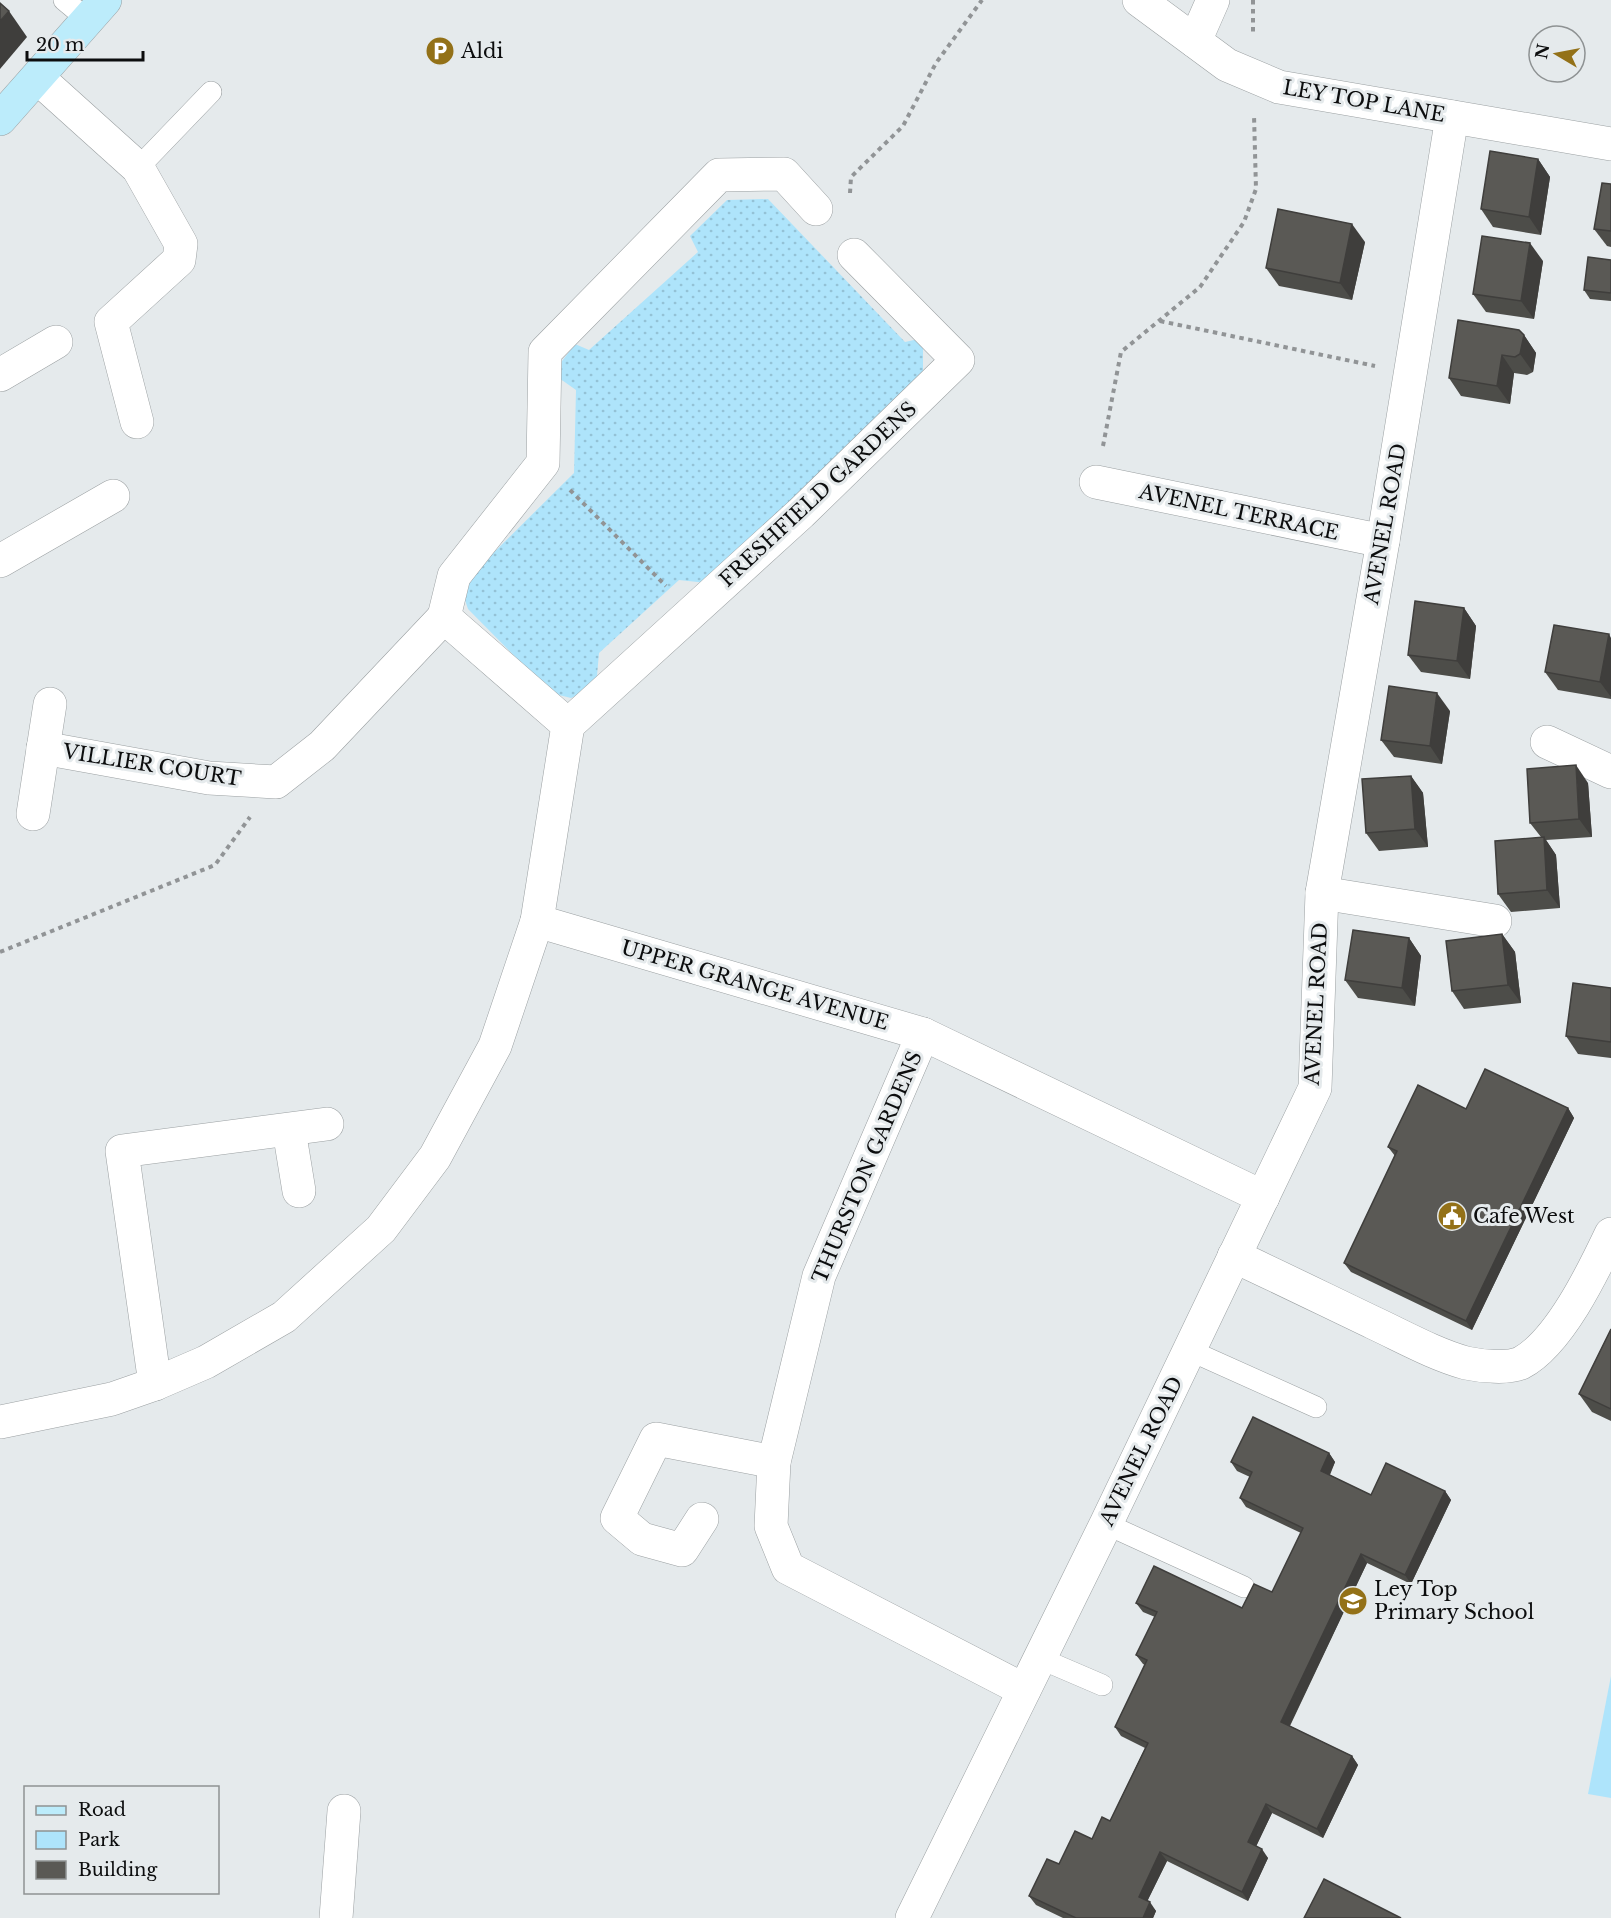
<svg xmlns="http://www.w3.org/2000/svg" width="1611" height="1918" viewBox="0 0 1611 1918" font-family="'Libre Baskerville',serif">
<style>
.green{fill:url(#green-dots)}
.pitch{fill:#aee4fb}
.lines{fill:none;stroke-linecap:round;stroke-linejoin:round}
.lane-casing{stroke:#9ba0a2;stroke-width:22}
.street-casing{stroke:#9ba0a2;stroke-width:34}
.secondary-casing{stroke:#9ba0a2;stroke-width:34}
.path{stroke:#919496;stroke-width:4;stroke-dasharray:4.5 4.5;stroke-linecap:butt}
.lane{stroke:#fff;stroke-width:21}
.street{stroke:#fff;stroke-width:33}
.secondary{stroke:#bcecfb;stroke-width:33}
.wall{fill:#4d4d49}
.shaded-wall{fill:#3f3e3c}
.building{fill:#5a5955;stroke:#3f3e3c;stroke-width:1.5}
.labels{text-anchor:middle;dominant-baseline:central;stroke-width:6;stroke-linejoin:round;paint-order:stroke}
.poi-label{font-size:20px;fill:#0c0d0e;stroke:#e5eaec;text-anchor:start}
.street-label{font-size:20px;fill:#0c0d0e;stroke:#e5eaec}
</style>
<defs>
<pattern id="green-dots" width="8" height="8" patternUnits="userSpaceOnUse" patternTransform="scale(1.5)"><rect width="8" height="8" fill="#aee4fb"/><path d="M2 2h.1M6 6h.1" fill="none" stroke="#94c2d6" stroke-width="1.8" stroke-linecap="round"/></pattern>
</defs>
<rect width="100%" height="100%" fill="#e5eaec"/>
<!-- green -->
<polygon class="green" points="768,199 905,342 923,338 923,374 707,583 679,580 599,653 596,687 571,698 551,693 468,609 463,594 468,578 574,473 576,390 559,378 559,365 575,344 589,350 698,252 690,236 727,200"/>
<!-- pitch -->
<polygon class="pitch" points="1611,1676 1611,1798 1588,1794"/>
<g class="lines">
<!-- lane casing -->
<g class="lane-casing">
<g id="lane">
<polyline points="64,0 88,20"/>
<polyline points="138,168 211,92"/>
<polyline points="1189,1350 1316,1407"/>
<polyline points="1106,1524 1244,1587"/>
<polyline points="1039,1658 1102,1685"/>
</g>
</g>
<!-- street casing -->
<g class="street-casing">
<g id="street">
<polyline points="1139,0 1227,65 1279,87 1611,144"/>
<polyline points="1195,41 1213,0"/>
<polyline points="38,78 138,168 181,244 179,260 111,322 137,422"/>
<polyline points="0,375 56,342"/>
<polyline points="1096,482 1383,541"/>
<polyline points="0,561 113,496"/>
<polyline points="444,617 454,576 543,463 545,352 719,175 784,174 816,209"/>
<polyline points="568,725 801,513 958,360 854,255"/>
<polyline points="1547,742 1611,772"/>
<polyline points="43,748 209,778 276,782 322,746 444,617"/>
<polyline points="33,814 50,704"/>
<polyline points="1322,893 1495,921"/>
<polyline points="537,921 923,1034 1263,1197"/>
<polyline points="923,1034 819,1276 774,1462 771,1526 788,1568 1024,1690"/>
<polyline points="289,1130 299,1191"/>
<path d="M1234 1256C1281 1278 1328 1301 1374 1323 1404 1337 1434 1354 1466 1363 1480 1366 1508 1369 1521 1363 1559 1343 1593 1272 1611 1234"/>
<polyline points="155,1384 122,1151 327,1124"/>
<polyline points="0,1422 112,1399 155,1384 206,1362 284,1317 381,1229 435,1157 495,1046 537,921 568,725 444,617"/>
<polyline points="702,1519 682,1550 642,1539 617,1518 656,1439 774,1462"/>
<polyline points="336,1918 344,1811"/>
<polyline points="912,1918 1106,1524 1315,1088 1322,893 1383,541 1452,117"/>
</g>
</g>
<!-- secondary casing -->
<g class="secondary-casing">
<polyline id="secondary" points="0,119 105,0"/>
</g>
<!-- path -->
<g class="path">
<polyline points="1253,0 1253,36"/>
<polyline points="850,193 851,177 903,126 936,63 982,0"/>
<polyline points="1160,321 1375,366"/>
<polyline points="1103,446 1121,352 1200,287 1244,222 1256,189 1254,115"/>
<polyline points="570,490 666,586"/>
<polyline points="0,952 215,865 250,817"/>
</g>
<!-- lane -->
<use href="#lane" class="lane"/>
<!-- street -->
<use href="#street" class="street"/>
<!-- secondary -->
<use href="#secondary" class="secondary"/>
</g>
<!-- wall -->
<g class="wall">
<polygon points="1538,159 1550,177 1541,235 1493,227 1481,209"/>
<polygon points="1611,184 1611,247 1607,246 1594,229"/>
<polygon points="1365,242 1352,300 1279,286 1266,268"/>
<polygon points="1611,260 1611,301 1590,299 1584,290"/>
<polygon points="1543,261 1534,319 1486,312 1473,294"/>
<polygon points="1524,335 1536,353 1533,372 1527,375 1514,373 1510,404 1461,396 1449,378"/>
<polygon points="1464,608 1476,626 1470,679 1421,672 1408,655"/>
<polygon points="1611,638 1611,699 1558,690 1545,672"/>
<polygon points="1450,711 1442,764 1394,757 1381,740"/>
<polygon points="1411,776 1423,793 1428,847 1379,851 1366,833"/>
<polygon points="1588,783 1592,837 1546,840 1556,855 1560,908 1511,912 1498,894 1541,837 1530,823"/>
<polygon points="1502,934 1515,952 1521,1003 1464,1009 1452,991"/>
<polygon points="1409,938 1421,956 1415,1006 1358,998 1345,980"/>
<polygon points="1611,988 1611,1058 1578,1054 1566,1036"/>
<polygon points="1568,1108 1574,1118 1472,1330 1351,1272 1344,1263 1395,1156 1388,1147 1466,1109"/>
<polygon points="1611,1329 1611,1421 1592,1412 1579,1394"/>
<polygon points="1329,1453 1335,1462 1330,1475 1371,1495 1445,1491 1451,1500 1411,1584 1367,1563 1290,1726 1352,1756 1358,1765 1323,1838 1272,1813 1256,1846 1268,1858 1248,1901 1167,1861 1147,1901 1156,1911 1153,1918 1063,1918 1036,1905 1029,1896 1059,1864 1092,1839 1110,1821 1145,1748 1121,1736 1115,1727 1145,1665 1143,1664 1136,1655 1155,1617 1143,1612 1136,1603 1242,1608 1272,1592 1301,1533 1246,1507 1240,1498 1250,1477 1237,1471 1231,1462"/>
</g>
<!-- shaded-wall -->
<g class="shaded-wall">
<polygon points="9,11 27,37 0,69 0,21"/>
<polygon points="1538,159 1550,177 1541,235 1529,217"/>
<polygon points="1352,224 1365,242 1352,300 1340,283"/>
<polygon points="1530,243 1543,261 1534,319 1521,301"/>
<polygon points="1524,335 1536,353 1533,372 1520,354"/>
<polygon points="1502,355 1514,373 1510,404 1497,386"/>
<polygon points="1464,608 1476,626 1470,679 1457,661"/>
<polygon points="1609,634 1611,638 1611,697 1600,682"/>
<polygon points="1437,693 1450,711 1442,764 1430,746"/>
<polygon points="1576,765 1588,783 1592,837 1579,819"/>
<polygon points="1411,776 1423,793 1428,847 1415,829"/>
<polygon points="1544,837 1556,855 1560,908 1547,890"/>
<polygon points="1502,934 1515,952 1521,1003 1508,985"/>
<polygon points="1409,938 1421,956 1415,1006 1402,988"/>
<polygon points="1568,1108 1574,1118 1472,1330 1466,1321"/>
<polygon points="1329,1453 1335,1462 1327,1480 1321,1471"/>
<polygon points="1445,1491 1451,1500 1411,1584 1405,1575"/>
<polygon points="1361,1554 1367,1563 1287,1731 1281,1722"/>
<polygon points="1352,1756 1358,1765 1323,1838 1317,1829"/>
<polygon points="1266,1804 1272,1813 1254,1851 1248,1842"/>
<polygon points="1262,1849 1268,1858 1248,1901 1242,1892"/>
<polygon points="1160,1852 1167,1861 1145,1906 1139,1897"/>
<polygon points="1150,1902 1156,1911 1153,1918 1143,1918"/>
</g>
<!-- building -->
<g class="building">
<polygon points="0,3 9,11 0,21"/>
<polygon points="1490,151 1538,159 1529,217 1481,209"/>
<polygon points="1602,183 1611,184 1611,231 1594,229"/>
<polygon points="1278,209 1352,224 1340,283 1266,268"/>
<polygon points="1482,236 1530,243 1521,301 1473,294"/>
<polygon points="1588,257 1611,260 1611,293 1584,290"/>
<polygon points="1458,320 1519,330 1524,335 1520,354 1515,357 1502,355 1497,386 1449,378"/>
<polygon points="1415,601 1464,608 1457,661 1408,655"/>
<polygon points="1554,625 1609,634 1600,682 1545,672"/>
<polygon points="1389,686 1437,693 1430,746 1381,740"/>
<polygon points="1576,765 1579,819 1530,823 1527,769"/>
<polygon points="1411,776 1415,829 1366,833 1362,779"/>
<polygon points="1544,837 1547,890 1498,894 1495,841"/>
<polygon points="1353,930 1409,938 1402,988 1345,980"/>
<polygon points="1502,934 1508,985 1452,991 1446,941"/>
<polygon points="1573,983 1611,988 1611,1042 1566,1036"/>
<polygon points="1485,1069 1568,1108 1466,1321 1344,1263 1397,1151 1388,1147 1418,1085 1466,1109"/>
<polygon points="1611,1329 1611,1409 1579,1394"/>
<polygon points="1253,1417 1329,1453 1321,1471 1371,1495 1386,1463 1445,1491 1405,1575 1361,1554 1281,1722 1352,1756 1317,1829 1266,1804 1248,1842 1262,1849 1242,1892 1160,1852 1139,1897 1150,1902 1143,1918 1076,1918 1029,1896 1047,1859 1059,1864 1075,1831 1092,1839 1102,1817 1110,1821 1148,1743 1115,1727 1147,1660 1136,1655 1157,1612 1136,1603 1154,1566 1242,1608 1254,1584 1272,1592 1303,1528 1240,1498 1252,1472 1231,1462"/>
<polygon points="1324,1879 1401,1918 1304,1918"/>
</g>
<!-- icons -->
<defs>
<g id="parking-disc" transform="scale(1.5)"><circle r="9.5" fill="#937118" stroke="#e5eaec"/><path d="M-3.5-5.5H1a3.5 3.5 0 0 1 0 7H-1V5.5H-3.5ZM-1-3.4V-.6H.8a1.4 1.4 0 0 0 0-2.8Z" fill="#fff"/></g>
<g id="civic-disc" transform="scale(1.5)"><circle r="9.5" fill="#937118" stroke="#e5eaec"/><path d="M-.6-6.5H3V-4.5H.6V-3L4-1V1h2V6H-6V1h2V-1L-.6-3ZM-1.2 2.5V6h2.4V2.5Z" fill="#fff"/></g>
<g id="school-disc" transform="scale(1.5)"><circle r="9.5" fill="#937118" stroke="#e5eaec"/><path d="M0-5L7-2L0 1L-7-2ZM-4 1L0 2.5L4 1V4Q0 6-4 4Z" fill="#fff"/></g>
</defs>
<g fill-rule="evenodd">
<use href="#parking-disc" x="440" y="51"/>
<use href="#civic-disc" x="1452" y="1216"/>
<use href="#school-disc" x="1353" y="1601"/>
</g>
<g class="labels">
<!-- poi labels -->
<g class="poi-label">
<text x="461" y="51">Aldi</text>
<text x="1473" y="1216">Cafe West</text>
<text x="1374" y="1589">Ley Top<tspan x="1374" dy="23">Primary School</tspan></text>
</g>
<!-- street labels -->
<g class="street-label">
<text transform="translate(1364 101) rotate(10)">LEY TOP LANE</text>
<text transform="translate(818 494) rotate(-43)">FRESHFIELD GARDENS</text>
<text transform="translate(1239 512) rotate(12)">AVENEL TERRACE</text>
<text transform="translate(1385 524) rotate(-80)">AVENEL ROAD</text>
<text transform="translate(152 765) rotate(9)">VILLIER COURT</text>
<text transform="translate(755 985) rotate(16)">UPPER GRANGE AVENUE</text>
<text transform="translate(1316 1004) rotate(-87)">AVENEL ROAD</text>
<text transform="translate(867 1167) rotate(-67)">THURSTON GARDENS</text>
<text transform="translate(1141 1451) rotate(-64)">AVENEL ROAD</text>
</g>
</g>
<!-- legend -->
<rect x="24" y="1786" width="195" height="108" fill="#e5eaec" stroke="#8e9293" stroke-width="1.5"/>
<rect x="36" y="1806" width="30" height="9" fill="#bcecfb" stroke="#8e9293" stroke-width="1.5"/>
<text x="78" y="1816" font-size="18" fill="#0c0d0e">Road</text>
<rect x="36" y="1831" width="30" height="18" fill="#aee4fb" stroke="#8e9293" stroke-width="1.5"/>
<text x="78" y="1846" font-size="18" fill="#0c0d0e">Park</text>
<rect x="36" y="1861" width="30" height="18" fill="#5a5955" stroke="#8e9293" stroke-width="1.5"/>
<text x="78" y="1876" font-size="18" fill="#0c0d0e">Building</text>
<!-- north arrow -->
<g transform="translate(1557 54) rotate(280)"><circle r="28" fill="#e5eaec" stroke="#8e9293" stroke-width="1.5"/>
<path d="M0-4.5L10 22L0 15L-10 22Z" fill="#937118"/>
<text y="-9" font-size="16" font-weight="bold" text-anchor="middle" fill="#0c0d0e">N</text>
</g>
<!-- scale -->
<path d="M27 51v9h116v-9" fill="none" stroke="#0c0d0e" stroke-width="3"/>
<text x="36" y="51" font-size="18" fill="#0c0d0e" stroke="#e5eaec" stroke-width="4.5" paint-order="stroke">20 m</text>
</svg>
